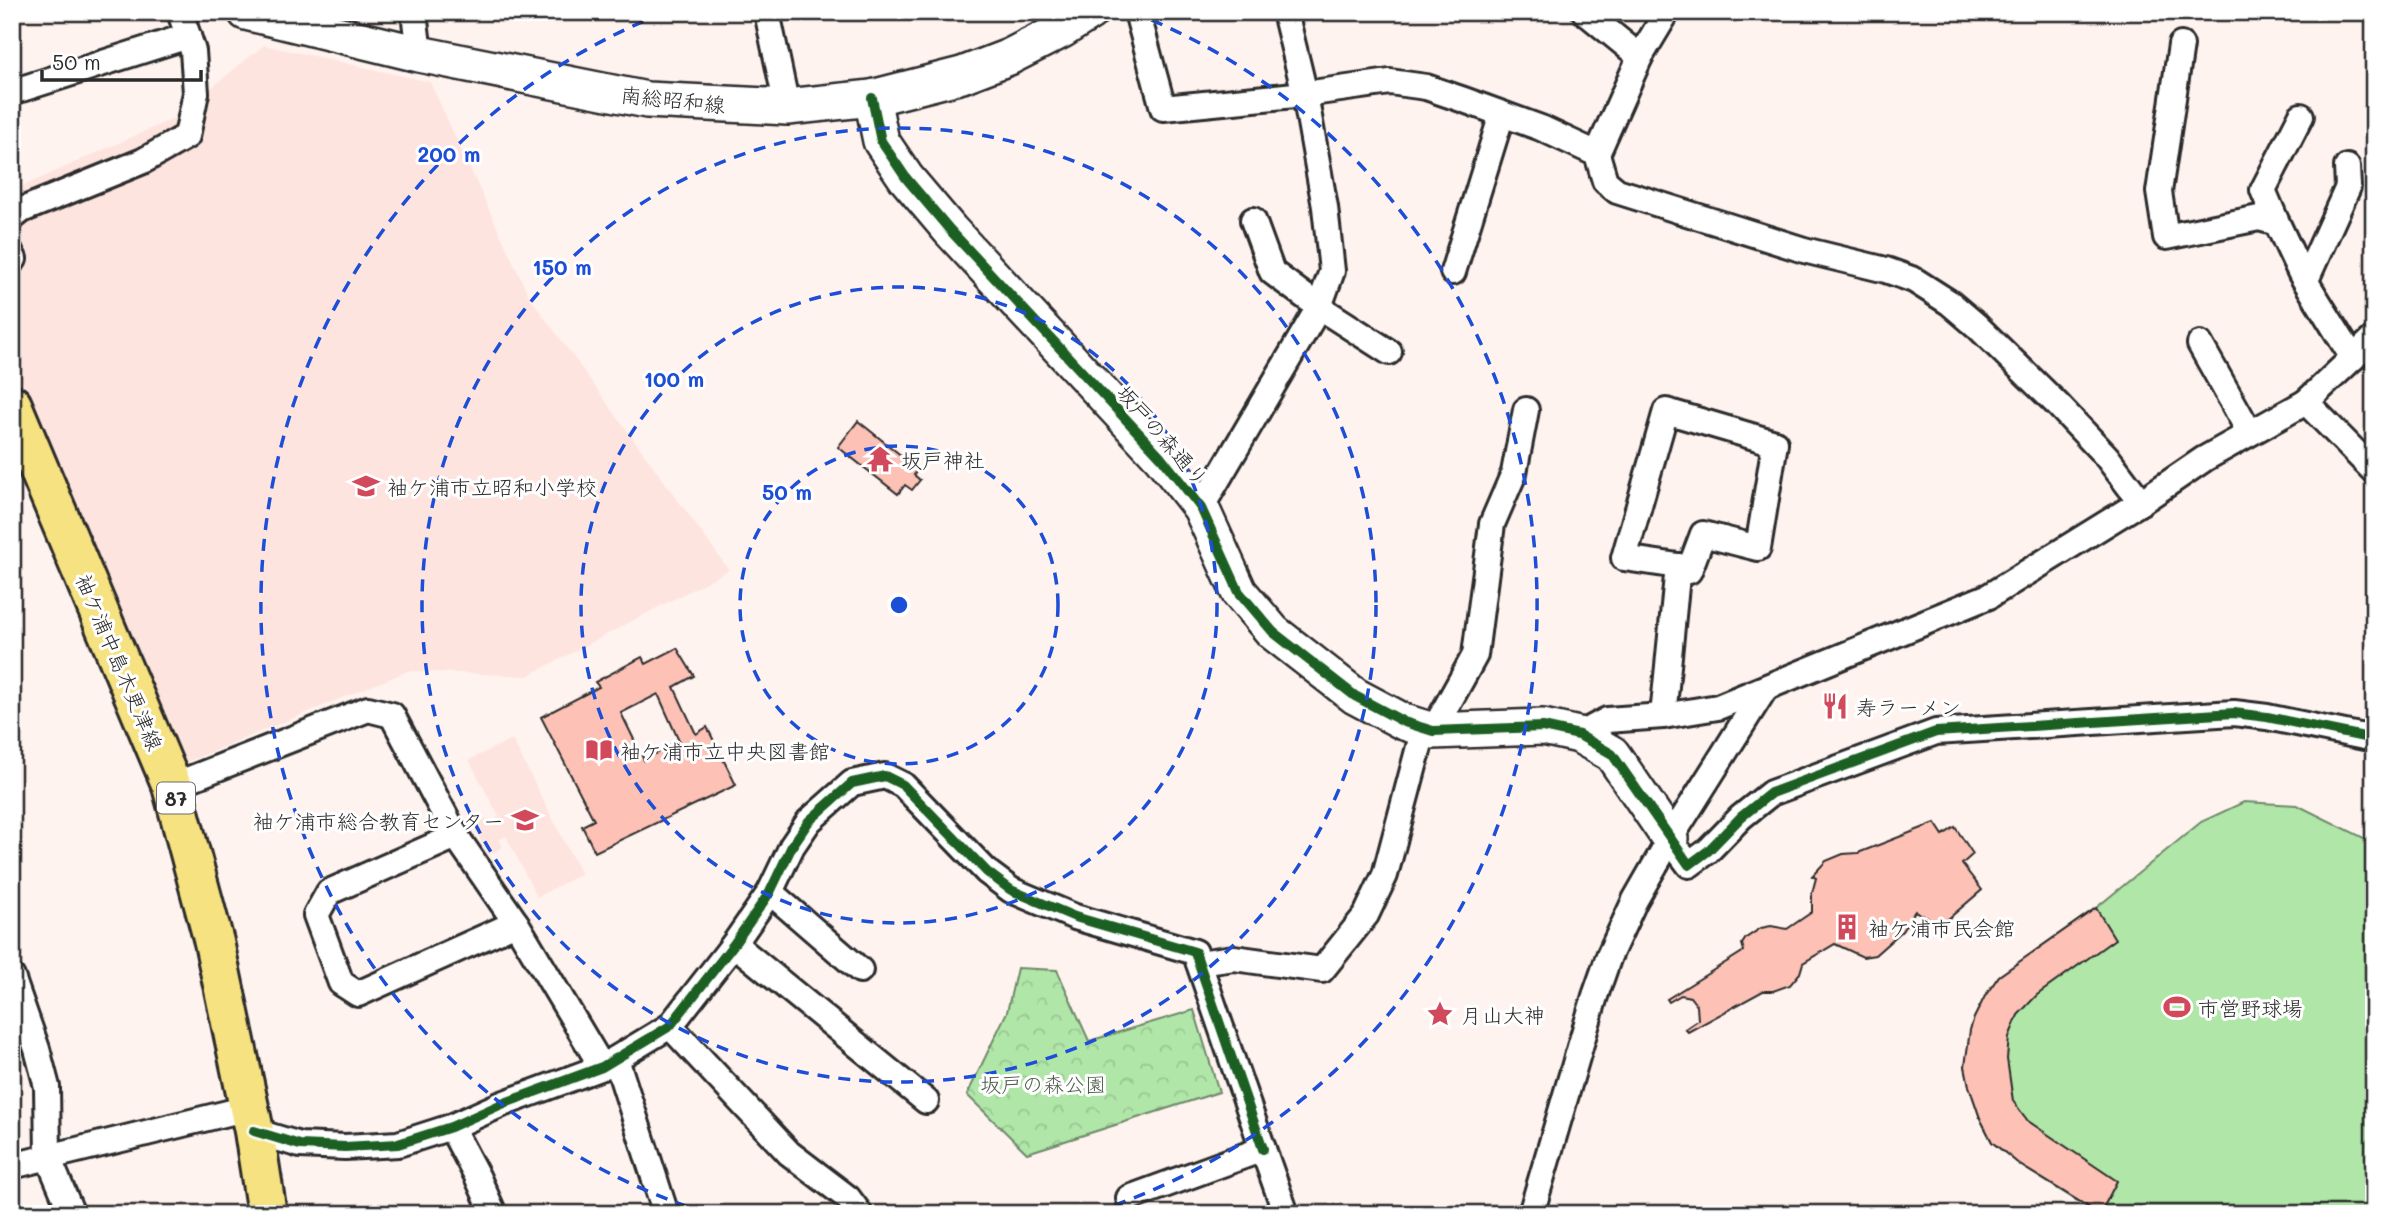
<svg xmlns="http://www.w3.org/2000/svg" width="2386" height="1226" viewBox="0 0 2386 1226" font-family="Mali,'Klee One',sans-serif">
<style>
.built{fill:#fee4de}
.green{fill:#b0e6a8;stroke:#6e886a;stroke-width:2}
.forest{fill:url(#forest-crowns);stroke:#6e886a;stroke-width:2}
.building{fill:#fdc2b5;stroke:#2b2b2b;stroke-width:2;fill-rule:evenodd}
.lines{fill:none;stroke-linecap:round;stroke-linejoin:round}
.street-casing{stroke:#2b2b2b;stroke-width:30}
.secondary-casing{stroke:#2b2b2b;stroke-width:40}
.primary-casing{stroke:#2b2b2b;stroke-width:44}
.street{stroke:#fff;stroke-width:24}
.secondary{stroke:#fff;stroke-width:35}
.primary{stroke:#f7e281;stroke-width:38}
.cycleway-casing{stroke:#fff;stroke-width:15}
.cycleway{stroke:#1b5e20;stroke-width:10}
.ring{fill:none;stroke:#1d4ed8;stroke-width:3.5;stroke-dasharray:12 9}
.labels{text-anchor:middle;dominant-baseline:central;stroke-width:6;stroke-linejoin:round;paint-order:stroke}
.shield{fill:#fff;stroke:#6b6b6b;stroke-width:2}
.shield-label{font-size:19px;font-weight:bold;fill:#2b2b2b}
.street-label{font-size:21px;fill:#2b2b2b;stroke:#fff}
.poi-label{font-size:21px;fill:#2b2b2b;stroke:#fff;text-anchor:start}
.park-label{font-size:21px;fill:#4c5a4a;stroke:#fff}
.centre{fill:#1d4ed8;stroke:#fff;stroke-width:3.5}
.ring-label{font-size:21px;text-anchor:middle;font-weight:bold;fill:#1d4ed8;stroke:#fff;stroke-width:6;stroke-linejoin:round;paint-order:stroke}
</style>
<defs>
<pattern id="forest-crowns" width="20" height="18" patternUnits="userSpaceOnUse" patternTransform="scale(1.75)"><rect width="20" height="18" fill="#b0e6a8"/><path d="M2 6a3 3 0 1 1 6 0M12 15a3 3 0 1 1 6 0" fill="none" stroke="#98c591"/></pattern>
</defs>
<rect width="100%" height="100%" fill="#fff3f0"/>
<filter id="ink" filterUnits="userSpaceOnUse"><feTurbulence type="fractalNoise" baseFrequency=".0143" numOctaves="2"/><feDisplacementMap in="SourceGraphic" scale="14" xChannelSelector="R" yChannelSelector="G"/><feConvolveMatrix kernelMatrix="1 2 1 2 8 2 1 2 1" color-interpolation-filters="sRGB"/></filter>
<g filter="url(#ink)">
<!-- built -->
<g class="built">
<polygon points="264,45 430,82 529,296 729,570 528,676 408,671 177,766 12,355 12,191 174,118"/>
<polygon points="512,739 581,874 537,897 506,836 499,840 503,847 489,855 472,825 487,818 492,822 499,817 469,760"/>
</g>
<!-- green -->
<polygon class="green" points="2244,802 2297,805 2362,837 2374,847 2374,1214 2098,1214 2020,1165 1992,1142 1980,1118 1969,1086 1965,1066 1985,996 1999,976 2096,908 2201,822"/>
<!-- forest -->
<polygon class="forest" points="1017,968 1057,970 1089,1041 1194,1010 1219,1092 1027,1153 967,1095 1007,1012"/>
<!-- building -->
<g class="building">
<polygon points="858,421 918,469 914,475 920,480 912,490 905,485 898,494 838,447"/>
<path d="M677 648 694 676 674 687 696 734 707 727 736 785 595 852 582 826 594 820 541 717 599 687 595 682 642 657 646 664ZM658 694 679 741 644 760 621 713Z"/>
<polygon points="1935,823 1943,835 1955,827 1973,854 1962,864 1982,890 1941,925 1915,911 1902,931 1875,955 1863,957 1835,944 1803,963 1800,973 1790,985 1773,991 1763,991 1688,1032 1685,1029 1698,1020 1697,1006 1690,997 1681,995 1669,1002 1667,999 1744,951 1742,944 1746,938 1761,928 1771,926 1787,929 1812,912 1812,893 1816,878 1812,876 1826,861 1843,854 1858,853"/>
<polygon points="2096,908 2115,939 2037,995 2018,1015 2009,1037 2007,1059 2013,1101 2028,1121 2117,1181 2100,1214 2020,1165 1992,1142 1980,1118 1969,1086 1965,1066 1970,1030 1974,1018 1985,996 1999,976"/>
</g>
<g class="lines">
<!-- street casing -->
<g class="street-casing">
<g id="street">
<polyline points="414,12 419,54"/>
<polyline points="767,12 787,107"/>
<polyline points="1137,12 1163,108 1305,94 1390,82 1426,87 1464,100 1541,128 1597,154"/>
<polyline points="1585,12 1640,57"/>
<polyline points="1667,12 1640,57 1597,154 1605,181 1617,191 1804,250 1886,270 1914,280 1950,303 1977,326 2058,405 2107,457 2141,502"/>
<polyline points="2181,45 2159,192 2166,237 2259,218 2277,223 2301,274 2353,358"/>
<polyline points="12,92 188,36"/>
<polyline points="12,218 22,210 143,161 187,136 196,93 193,51 180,12"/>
<polyline points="1253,220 1272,272 1319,307 1389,352"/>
<polyline points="2277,223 2263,190 2301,116"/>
<polyline points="12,255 14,259"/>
<polyline points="1453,272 1502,114"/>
<polyline points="2306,280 2348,187 2347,167"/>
<polyline points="2200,344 2250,433"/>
<polyline points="2306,402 2374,471"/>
<polygon points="1666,411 1775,443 1758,548 1703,534 1689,571 1678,566 1624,558"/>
<polyline points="1201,508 1319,307 1332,271 1325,207 1305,94 1285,12"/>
<polyline points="1663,716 1678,566"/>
<polyline points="1433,731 1475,655 1492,524 1514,473 1526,410"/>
<polyline points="1579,735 1607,720 1663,716 1718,707 1989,596 2141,502 2204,459 2306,402 2374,338"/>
<polyline points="172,786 368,709 392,715 456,836 516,923 602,1067"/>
<polyline points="456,836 329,892 316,915 341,983 358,994 516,923"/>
<polyline points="1670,839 1689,865 1708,851 1741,817 1771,793 1936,732 2234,713 2267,717 2374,739"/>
<polyline points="770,892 860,970"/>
<polyline points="734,944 926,1101"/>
<polyline points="1199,963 1234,958 1322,970 1366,915 1385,875 1424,728"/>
<polyline points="12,977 37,1049 47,1087 48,1157 72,1214"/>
<polyline points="670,1026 789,1153 848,1198 860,1214"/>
<polyline points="616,1059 666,1214"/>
<polyline points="451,1127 477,1176 494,1214"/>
<polyline points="254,1131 300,1145 345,1147 398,1144 451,1127 502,1104 602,1067 670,1026 734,944 770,892 792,846 809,821 852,783 885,776 903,785 987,872 1011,890 1075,917 1195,952 1263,1149"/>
<polyline points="12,1166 248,1108"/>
<polyline points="1129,1198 1263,1149 1286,1214"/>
<polyline points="1531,1214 1595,996 1609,956 1635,900 1670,839 1764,690"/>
</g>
</g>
<!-- secondary casing -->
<g class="secondary-casing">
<g id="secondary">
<polyline points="246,12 419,54 647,100 787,107 872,98 962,75 1009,57 1062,30 1090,12"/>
<polyline points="872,98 881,141 906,178 950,230 1161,457 1201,508 1239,592 1273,632 1355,696 1404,722 1433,731 1543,727 1579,735 1612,754 1670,839"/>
</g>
</g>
<!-- primary casing -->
<g class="primary-casing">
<polyline id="primary" points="12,405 172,786 214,942 254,1131 267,1214"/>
</g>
<!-- street -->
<use href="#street" class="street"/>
<!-- secondary -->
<use href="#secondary" class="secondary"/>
<!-- primary -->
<use href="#primary" class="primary"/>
<!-- cycleway casing -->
<g class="cycleway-casing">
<g id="cycleway">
<polyline points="872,98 881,141 906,178 950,230 1161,457 1201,508 1239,592 1273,632 1355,696 1404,722 1433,731 1543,727 1579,735 1612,754 1689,865 1708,851 1741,817 1771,793 1936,732 2234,713 2267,717 2374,739"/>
<polyline points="254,1131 300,1145 345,1147 398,1144 451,1127 502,1104 602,1067 670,1026 734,944 770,892 792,846 809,821 852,783 885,776 903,785 987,872 1011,890 1075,917 1195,952 1263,1149"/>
</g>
</g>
<!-- cycleway -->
<use href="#cycleway" class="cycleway"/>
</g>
</g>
<!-- distance rings -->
<g class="ring">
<circle cx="899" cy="605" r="159"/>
<circle cx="899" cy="605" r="318"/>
<circle cx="899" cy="605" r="477"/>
<path d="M707 1213A637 637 0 0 1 666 12M1132 12A637 637 0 0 1 1091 1213"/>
</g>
<!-- icons -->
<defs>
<g id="temple-bare" transform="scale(2.1)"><path d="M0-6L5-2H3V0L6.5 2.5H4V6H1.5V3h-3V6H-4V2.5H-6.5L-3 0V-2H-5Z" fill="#d1495b" stroke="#fff" stroke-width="2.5" paint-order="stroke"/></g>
<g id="school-bare" transform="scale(2.1)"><path d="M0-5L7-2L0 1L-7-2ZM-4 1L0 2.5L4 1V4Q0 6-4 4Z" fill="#d1495b" stroke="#fff" stroke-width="2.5" paint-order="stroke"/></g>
<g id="restaurant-bare" transform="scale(2.1)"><path d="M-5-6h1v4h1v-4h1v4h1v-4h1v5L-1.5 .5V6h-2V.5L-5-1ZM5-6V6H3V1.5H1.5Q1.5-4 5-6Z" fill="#d1495b" stroke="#fff" stroke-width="2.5" paint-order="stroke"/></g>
<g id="library-bare" transform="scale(2.1)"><path d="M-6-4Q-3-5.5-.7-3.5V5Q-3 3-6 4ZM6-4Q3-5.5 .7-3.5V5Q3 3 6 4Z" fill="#d1495b" stroke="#fff" stroke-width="2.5" paint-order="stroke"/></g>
<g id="building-bare" transform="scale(2.1)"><path d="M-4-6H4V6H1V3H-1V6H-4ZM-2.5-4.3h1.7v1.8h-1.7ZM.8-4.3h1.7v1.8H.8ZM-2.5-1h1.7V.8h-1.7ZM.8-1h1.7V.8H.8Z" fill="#d1495b" stroke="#fff" stroke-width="2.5" paint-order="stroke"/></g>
<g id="stadium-bare" transform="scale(2.1)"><path d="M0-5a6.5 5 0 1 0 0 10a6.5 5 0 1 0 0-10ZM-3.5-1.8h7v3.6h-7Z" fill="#d1495b" stroke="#fff" stroke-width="2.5" paint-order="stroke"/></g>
<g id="sight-bare" transform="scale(2.1)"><path d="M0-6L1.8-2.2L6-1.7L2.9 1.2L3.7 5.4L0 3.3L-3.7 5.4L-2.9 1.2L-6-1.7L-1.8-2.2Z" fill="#d1495b" stroke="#fff" stroke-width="2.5" paint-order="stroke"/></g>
</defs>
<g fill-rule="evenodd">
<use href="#temple-bare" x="880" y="459"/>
<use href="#school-bare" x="366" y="486"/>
<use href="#restaurant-bare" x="1835" y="706"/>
<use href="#library-bare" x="599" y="750"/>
<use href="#school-bare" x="525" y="820"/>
<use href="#building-bare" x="1847" y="927"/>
<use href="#stadium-bare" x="2177" y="1007"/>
<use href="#sight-bare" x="1440" y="1014"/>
</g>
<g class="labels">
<!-- shield labels -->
<rect class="shield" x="157" y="782.5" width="38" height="31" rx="5"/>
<g class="shield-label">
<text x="176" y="798">87</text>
</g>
<!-- street labels -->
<g class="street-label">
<text transform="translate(673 99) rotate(6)">南総昭和線</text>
<text transform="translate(1163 435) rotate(49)">坂戸の森通り</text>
<text transform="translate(120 662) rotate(67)">袖ケ浦中島木更津線</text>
</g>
<!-- poi labels -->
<g class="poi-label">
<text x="901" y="459">坂戸神社</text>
<text x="387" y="486">袖ケ浦市立昭和小学校</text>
<text x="1856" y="706">寿ラーメン</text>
<text x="620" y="750">袖ケ浦市立中央図書館</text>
<text x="504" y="820" text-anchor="end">袖ケ浦市総合教育センター</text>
<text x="1868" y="927">袖ケ浦市民会館</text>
<text x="2198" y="1007">市営野球場</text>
<text x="1461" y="1014">月山大神</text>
</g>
<!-- park labels -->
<g class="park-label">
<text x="1043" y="1083">坂戸の森公園</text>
</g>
</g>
<circle cx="899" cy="605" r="10" class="centre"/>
<g class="ring-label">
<text x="449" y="162">200 m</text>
<text x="562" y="275">150 m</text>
<text x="674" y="387">100 m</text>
<text x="787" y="500">50 m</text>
</g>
<!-- margin -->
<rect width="2386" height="1226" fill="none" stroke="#fff" stroke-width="42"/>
<rect x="21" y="21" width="2344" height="1184" fill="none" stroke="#2b2b2b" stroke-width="2.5" filter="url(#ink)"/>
<!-- scale -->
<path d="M42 70v10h159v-10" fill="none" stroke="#2b2b2b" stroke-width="3.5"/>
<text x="52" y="70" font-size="21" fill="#2b2b2b" stroke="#ffffff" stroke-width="5" paint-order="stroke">50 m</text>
</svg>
